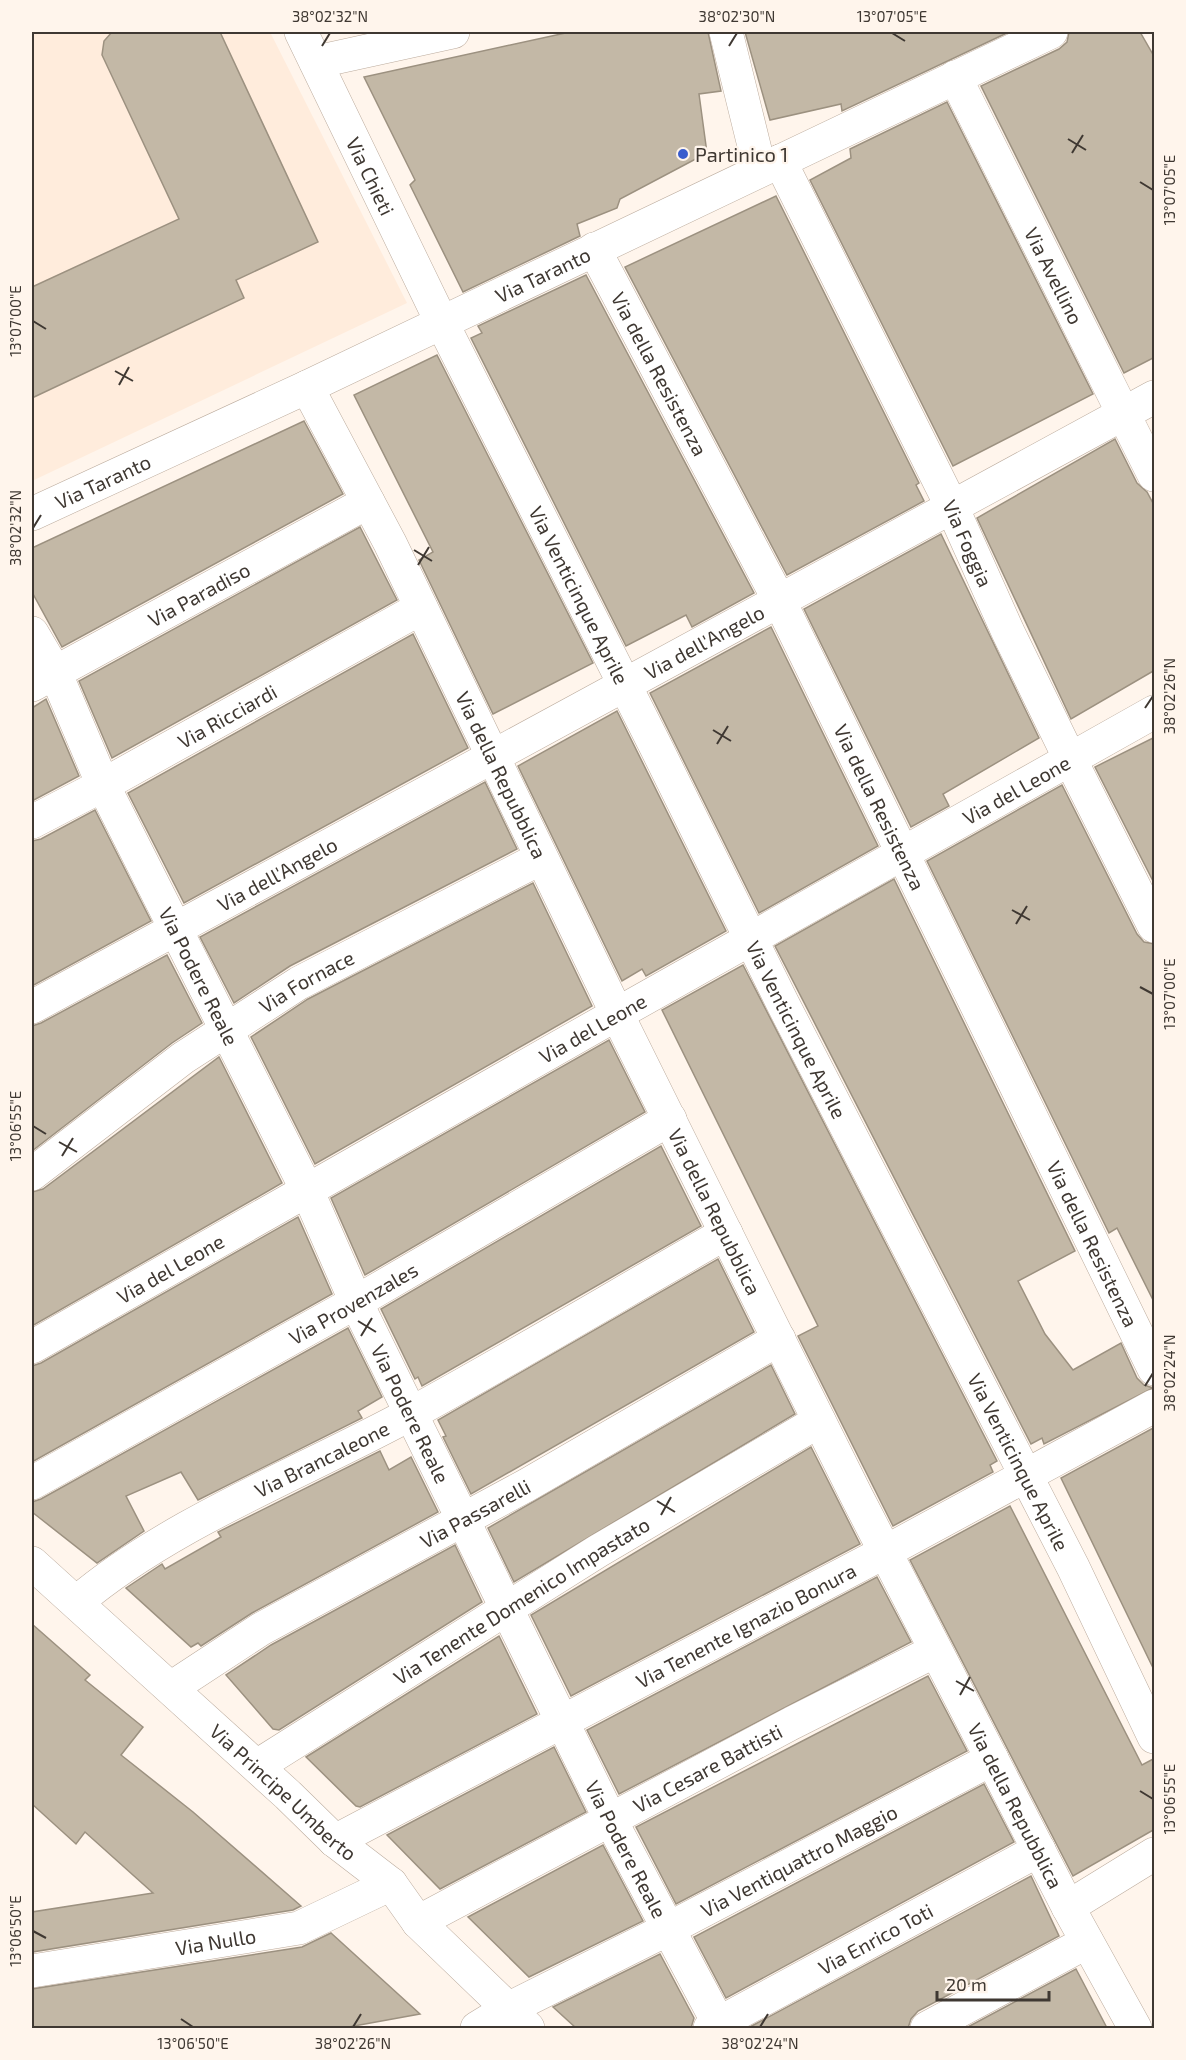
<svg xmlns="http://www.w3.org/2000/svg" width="1186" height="2060" viewBox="0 0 1186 2060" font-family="'Exo 2',sans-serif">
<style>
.built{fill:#ffecdc}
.building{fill:#c3b8a6;stroke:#9c9180;stroke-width:1.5}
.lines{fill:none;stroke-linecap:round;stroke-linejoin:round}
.minor-casing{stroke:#bcac9e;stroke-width:34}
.minor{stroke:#fff;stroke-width:33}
.ticks{fill:none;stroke:#3f3832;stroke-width:2}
.poi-dot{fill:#395ccd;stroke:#fff5ec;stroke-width:2}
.labels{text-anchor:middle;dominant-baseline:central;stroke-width:4.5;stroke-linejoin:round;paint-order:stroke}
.poi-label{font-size:20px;fill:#3f3832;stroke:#fff5ec;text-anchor:start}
.street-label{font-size:20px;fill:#3f3832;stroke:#fff5ec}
.neatline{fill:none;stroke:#3f3832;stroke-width:2}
.ticks-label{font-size:15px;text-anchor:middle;fill:#3f3832}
</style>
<rect width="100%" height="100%" fill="#fff5ec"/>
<!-- built -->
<polygon class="built" points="32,32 270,32 407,303 32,481"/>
<!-- building -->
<g class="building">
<polygon points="112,32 220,32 318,242 236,280 244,298 32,398 32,287 179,219 102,55 104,41"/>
<polygon points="570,32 708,32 721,91 699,94 707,153 620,199 617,208 577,224 580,236 463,292 410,185 415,180 364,77"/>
<polygon points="745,32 1009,32 842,111 841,104 770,120"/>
<polygon points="1069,32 1140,32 1155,58 1155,357 1124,373 981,86 1059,49 1067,42"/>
<polygon points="947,102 1093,394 953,466 810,180 851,158 850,149"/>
<polygon points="776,196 919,483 916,485 924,501 787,575 625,267"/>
<polygon points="586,275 754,593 692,627 686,615 626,646 471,338 482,333 478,326"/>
<polygon points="437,355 593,663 493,714 419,560 433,552 354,395"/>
<polygon points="304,421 343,494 62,647 32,592 32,548"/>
<polygon points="1115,439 1137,483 1147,492 1155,507 1155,670 1071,719 977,518"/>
<polygon points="360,527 397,600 112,758 79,681"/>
<polygon points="941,534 1039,738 943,794 949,806 911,827 804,609"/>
<polygon points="771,627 878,846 759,913 650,693"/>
<polygon points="413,634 468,748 184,903 128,793"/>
<polygon points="46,699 79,776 32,801 32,708"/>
<polygon points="617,711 726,931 646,976 642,969 622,981 518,766"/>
<polygon points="1155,737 1155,885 1095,767"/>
<polygon points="485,782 517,849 290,966 234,1003 200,937"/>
<polygon points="1062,785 1137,934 1144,942 1155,944 1155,1304 1117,1228 1109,1233 927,861"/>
<polygon points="95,810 151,921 32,986 32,841 41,839"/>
<polygon points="894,879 1075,1251 1018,1281 1045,1334 1073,1370 1121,1343 1137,1378 1144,1385 1153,1388 1044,1444 1042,1438 1031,1444 775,946"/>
<polygon points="533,883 592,1006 315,1164 251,1037 308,999"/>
<polygon points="167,955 202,1023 172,1043 32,1151 32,1026 41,1023"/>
<polygon points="743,965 997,1461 990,1465 993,1472 893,1526 798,1336 818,1326 662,1010"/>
<polygon points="609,1040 645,1112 365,1275 331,1198"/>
<polygon points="219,1057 282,1183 32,1326 32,1192 43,1189"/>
<polygon points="661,1146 701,1226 422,1386 418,1377 415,1379 381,1309"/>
<polygon points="298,1217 332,1294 32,1462 32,1366 41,1363"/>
<polygon points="718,1259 754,1332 471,1494 443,1437 446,1436 438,1420"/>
<polygon points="348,1328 382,1397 358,1411 362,1418 198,1500 181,1472 126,1496 144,1531 97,1563 32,1512 32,1502 41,1499"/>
<polygon points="771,1365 795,1414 514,1582 488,1528"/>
<polygon points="1155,1427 1155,1672 1061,1478"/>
<polygon points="811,1447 860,1544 571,1696 531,1615"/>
<polygon points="380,1451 389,1470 411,1457 438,1512 252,1613 201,1646 198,1643 191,1647 126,1588 162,1564 165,1569 221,1537 218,1532"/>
<polygon points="1010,1506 1142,1765 1155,1758 1155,1829 1073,1876 910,1560"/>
<polygon points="455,1545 482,1602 279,1730 273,1729 226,1675 271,1645"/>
<polygon points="877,1577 911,1642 619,1794 587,1730"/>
<polygon points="32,1624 90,1675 85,1680 143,1727 121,1755 193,1812 301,1906 293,1910 32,1952 32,1912 153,1893 85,1832 76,1844 32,1804"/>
<polygon points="499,1636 537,1714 360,1807 356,1806 306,1757"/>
<polygon points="928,1676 967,1751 676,1904 636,1827"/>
<polygon points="554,1747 586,1812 440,1889 387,1835"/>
<polygon points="984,1784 1014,1842 726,1998 694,1937"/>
<polygon points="603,1845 643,1921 529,1977 468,1917"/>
<polygon points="1031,1876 1059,1936 918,2011 911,2019 908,2028 748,2028"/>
<polygon points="331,1933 420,2014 343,2028 32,2028 32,1989 302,1947"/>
<polygon points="660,1954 694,2018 691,2028 576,2028 553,2007"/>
<polygon points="1076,1969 1107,2028 966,2028"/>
</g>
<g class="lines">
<!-- minor casing -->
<g class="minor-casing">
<g id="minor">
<path id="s1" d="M301 32 441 321 656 747 783 1004 1073 1567 1154 1737"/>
<polyline points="726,32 760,170"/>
<polyline points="316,62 453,32"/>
<path id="s2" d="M955 77 1154 475"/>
<path id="s3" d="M780 161 952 507 1008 632 1070 759 1154 926"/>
<path id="s4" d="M594 249 780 602 1154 1369"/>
<path id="s5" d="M307 387 390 543 617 1014 857 1497 1068 1907 1135 2028"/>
<path id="s6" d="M32 514 307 387 1051 32"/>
<path id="s7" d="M32 633 55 672 103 785 307 1190 356 1302 611 1821 721 2028"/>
<path id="s8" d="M32 685 368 502"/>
<path id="s9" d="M32 822 103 785 421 608"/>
<path id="s10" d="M32 1007 1154 397"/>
<path id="s11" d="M32 1174 183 1058 299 983 541 858"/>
<path id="s12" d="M32 1347 617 1014 1154 712"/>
<path id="s13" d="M32 1483 356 1302 670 1119"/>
<path id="s14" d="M32 1563 288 1795 335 1841 391 1884 418 1922 528 2028"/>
<path id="s15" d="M77 1602C170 1523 304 1472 412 1413 518 1355 621 1293 726 1233"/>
<path id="s16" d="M171 1688 261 1629 527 1485 779 1339"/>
<path id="s17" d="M257 1766 598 1551 819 1421"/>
<path id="s18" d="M335 1841 885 1552 1154 1406"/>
<polyline points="1068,1907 1154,1854"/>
<path id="s19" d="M418 1922 792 1723 935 1651"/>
<path id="s20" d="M32 1971 299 1928 391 1884"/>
<path id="s21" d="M477 2028 508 2009 668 1929 992 1759"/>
<path id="s22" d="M710 2028 1039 1850"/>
<polyline points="927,2028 1087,1942"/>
</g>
</g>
<!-- minor -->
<use href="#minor" class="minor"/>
</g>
<!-- ticks -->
<path class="ticks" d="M892 33 905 41M322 46 330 33M729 46 737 33M1068 139 1086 150M1072 153 1083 135M1140 182 1153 190M33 321 46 329M115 371 133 381M119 385 129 367M33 528 41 515M414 550 432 561M418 565 429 547M1145 708 1153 696M713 730 731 741M717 744 728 726M1012 910 1030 920M1016 924 1027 906M1140 987 1153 994M33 1126 46 1134M59 1142 77 1152M62 1156 73 1138M358 1321 376 1332M361 1336 372 1318M1145 1386 1153 1373M657 1501 675 1512M661 1515 671 1497M956 1681 974 1691M960 1695 970 1677M1140 1791 1153 1799M33 1931 46 1938M181 2019 193 2027M353 2027 361 2014M760 2027 768 2014"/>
<!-- markers -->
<circle class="poi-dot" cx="683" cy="154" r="6"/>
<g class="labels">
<!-- poi labels -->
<g class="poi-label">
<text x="695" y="154">Partinico 1</text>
</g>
<!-- street labels -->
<g class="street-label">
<text stroke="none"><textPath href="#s1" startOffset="160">Via Chieti</textPath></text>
<text stroke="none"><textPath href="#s6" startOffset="564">Via Taranto</textPath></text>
<text stroke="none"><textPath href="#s2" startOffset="222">Via Avellino</textPath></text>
<text stroke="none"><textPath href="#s4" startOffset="141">Via della Resistenza</textPath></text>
<text stroke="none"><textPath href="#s6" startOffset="78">Via Taranto</textPath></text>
<text stroke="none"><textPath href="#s3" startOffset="426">Via Foggia</textPath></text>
<text stroke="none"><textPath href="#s8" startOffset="190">Via Paradiso</textPath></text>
<text stroke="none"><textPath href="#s1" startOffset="628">Via Venticinque Aprile</textPath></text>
<text stroke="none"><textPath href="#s10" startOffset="765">Via dell'Angelo</textPath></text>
<text stroke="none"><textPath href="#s9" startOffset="222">Via Ricciardi</textPath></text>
<text stroke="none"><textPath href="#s5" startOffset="434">Via della Repubblica</textPath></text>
<text stroke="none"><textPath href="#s12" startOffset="1131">Via del Leone</textPath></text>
<text stroke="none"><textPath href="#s4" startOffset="627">Via della Resistenza</textPath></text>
<text stroke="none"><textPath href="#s10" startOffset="279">Via dell'Angelo</textPath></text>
<text stroke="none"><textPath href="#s7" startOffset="382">Via Podere Reale</textPath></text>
<text stroke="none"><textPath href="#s11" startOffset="336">Via Fornace</textPath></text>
<text stroke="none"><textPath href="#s12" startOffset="645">Via del Leone</textPath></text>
<text stroke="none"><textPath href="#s1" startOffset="1114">Via Venticinque Aprile</textPath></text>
<text stroke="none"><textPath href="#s5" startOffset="920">Via della Repubblica</textPath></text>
<text stroke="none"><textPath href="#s4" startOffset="1113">Via della Resistenza</textPath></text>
<text stroke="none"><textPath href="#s12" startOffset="159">Via del Leone</textPath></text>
<text stroke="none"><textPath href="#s13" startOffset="368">Via Provenzales</textPath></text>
<text stroke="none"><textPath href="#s7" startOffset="868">Via Podere Reale</textPath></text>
<text stroke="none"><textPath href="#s15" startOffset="284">Via Brancaleone</textPath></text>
<text stroke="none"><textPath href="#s1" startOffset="1600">Via Venticinque Aprile</textPath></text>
<text stroke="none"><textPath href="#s16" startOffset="351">Via Passarelli</textPath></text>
<text stroke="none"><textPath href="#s17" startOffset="312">Via Tenente Domenico Impastato</textPath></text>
<text stroke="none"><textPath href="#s18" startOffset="464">Via Tenente Ignazio Bonura</textPath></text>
<text stroke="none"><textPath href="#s19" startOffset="328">Via Cesare Battisti</textPath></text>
<text stroke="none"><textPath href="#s14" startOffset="340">Via Principe Umberto</textPath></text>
<text stroke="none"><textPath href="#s5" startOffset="1586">Via della Repubblica</textPath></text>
<text stroke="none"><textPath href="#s7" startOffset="1354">Via Podere Reale</textPath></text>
<text stroke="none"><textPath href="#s21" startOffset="363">Via Ventiquattro Maggio</textPath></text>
<text stroke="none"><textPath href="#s22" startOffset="188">Via Enrico Toti</textPath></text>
<text stroke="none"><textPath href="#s20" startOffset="186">Via Nullo</textPath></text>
</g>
</g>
<!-- border -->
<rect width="1186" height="2060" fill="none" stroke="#fff5ec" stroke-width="66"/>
<!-- scale -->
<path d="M937 1991v9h112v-9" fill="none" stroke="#3f3832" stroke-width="3"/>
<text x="946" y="1991" font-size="18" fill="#3f3832" stroke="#fff5ec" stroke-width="4.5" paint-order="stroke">20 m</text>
<rect x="33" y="33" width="1120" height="1994" class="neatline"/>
<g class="ticks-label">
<text x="330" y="22">38°02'32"N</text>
<text x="737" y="22">38°02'30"N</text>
<text x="892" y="22">13°07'05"E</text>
<text transform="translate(1170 190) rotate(-90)" y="5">13°07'05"E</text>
<text transform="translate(16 321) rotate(-90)" y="5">13°07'00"E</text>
<text transform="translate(16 528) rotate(-90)" y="5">38°02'32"N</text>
<text transform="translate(1170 696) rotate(-90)" y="5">38°02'26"N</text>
<text transform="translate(1170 994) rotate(-90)" y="5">13°07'00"E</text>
<text transform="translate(16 1126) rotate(-90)" y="5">13°06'55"E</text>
<text transform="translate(1170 1373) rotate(-90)" y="5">38°02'24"N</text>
<text transform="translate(1170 1799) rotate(-90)" y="5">13°06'55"E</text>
<text transform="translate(16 1931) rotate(-90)" y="5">13°06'50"E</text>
<text x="193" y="2049">13°06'50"E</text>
<text x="353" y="2049">38°02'26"N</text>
<text x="760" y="2049">38°02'24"N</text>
</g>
</svg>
